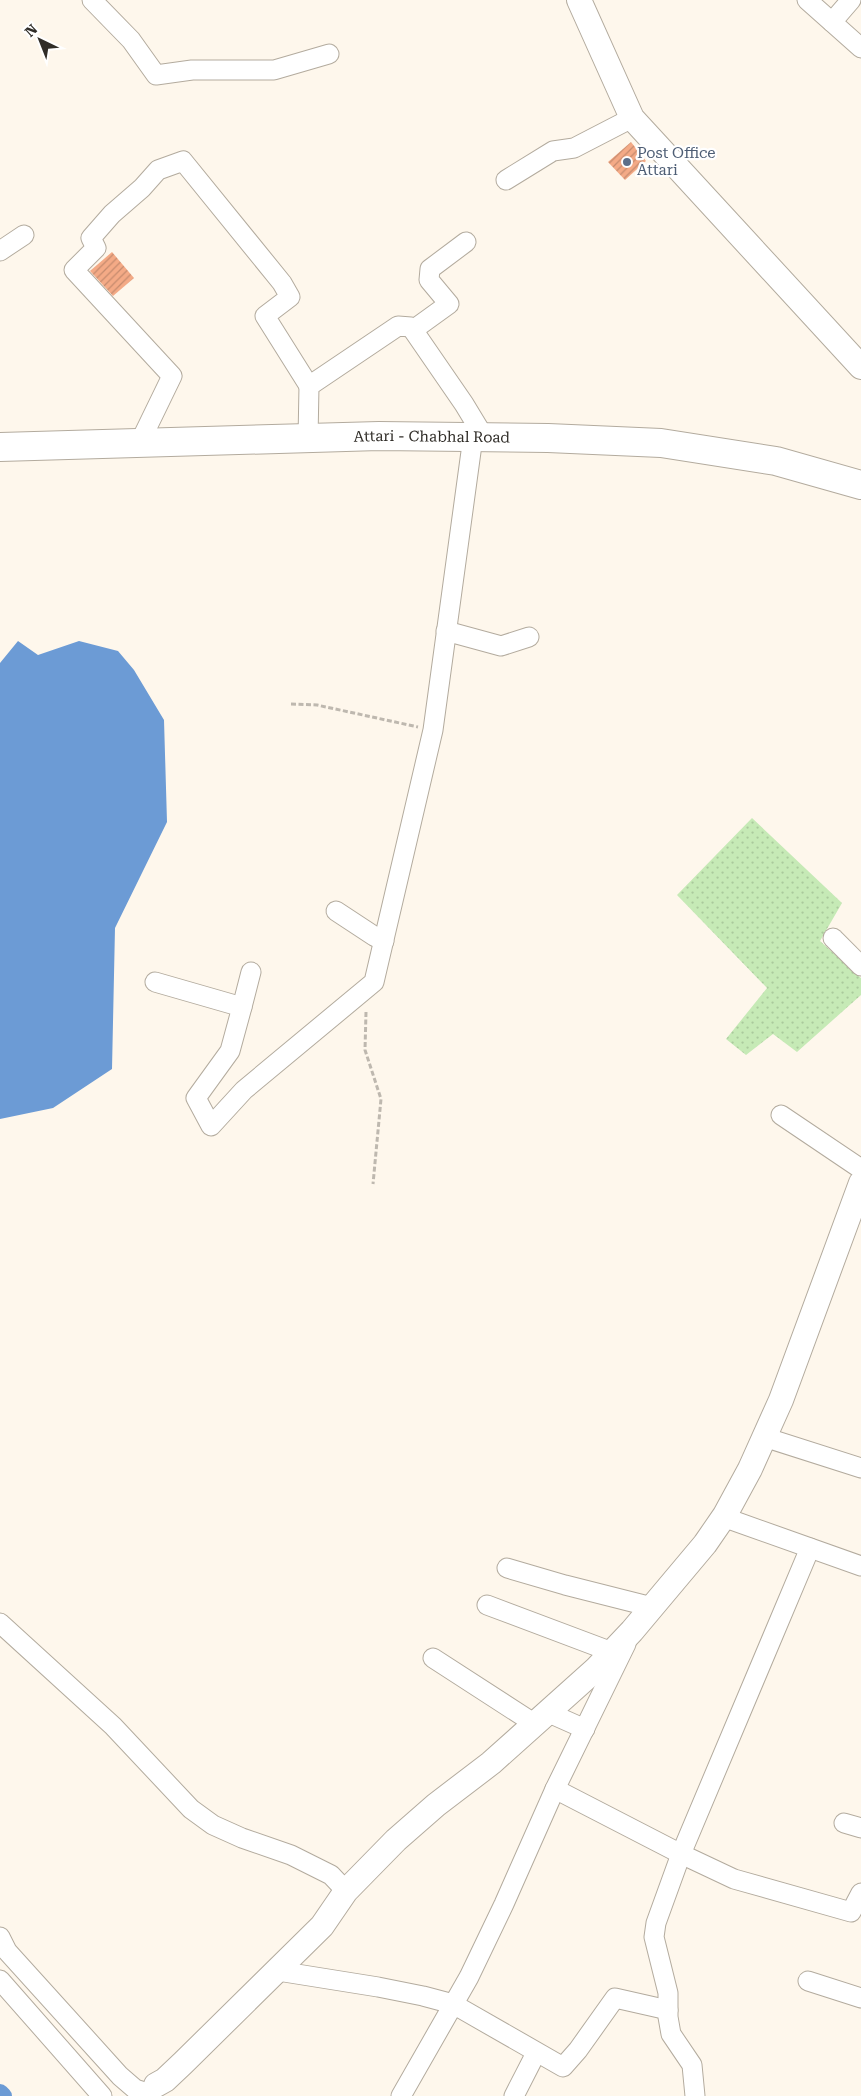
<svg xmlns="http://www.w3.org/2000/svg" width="861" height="2096" viewBox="0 0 861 2096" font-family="'Roboto Serif',serif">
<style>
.grass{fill:url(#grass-dots)}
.water{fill:#6c9bd5}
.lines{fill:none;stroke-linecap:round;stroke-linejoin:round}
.canal{stroke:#6c9bd5;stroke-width:18}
.building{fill:url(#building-hatch)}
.minor-casing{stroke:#b3ab9e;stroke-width:21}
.tertiary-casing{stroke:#b3ab9e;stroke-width:26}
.secondary-casing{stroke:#b3ab9e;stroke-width:30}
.path{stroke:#beb8af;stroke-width:3;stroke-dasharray:5 2.5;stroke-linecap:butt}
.minor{stroke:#fff;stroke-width:19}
.tertiary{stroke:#fff;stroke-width:24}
.secondary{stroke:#fff;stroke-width:28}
.service-dot{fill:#5c6f8a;stroke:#fff;stroke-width:2}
.labels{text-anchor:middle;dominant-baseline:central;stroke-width:4.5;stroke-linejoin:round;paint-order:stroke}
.service-label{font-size:15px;fill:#4e5e75;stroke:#fff;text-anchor:start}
.street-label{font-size:15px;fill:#302d28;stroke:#fff}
</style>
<defs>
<pattern id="grass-dots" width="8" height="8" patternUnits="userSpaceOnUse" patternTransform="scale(1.25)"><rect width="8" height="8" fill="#c6eab6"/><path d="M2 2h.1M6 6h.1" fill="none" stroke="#aac99c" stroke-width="1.8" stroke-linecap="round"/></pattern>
<pattern id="building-hatch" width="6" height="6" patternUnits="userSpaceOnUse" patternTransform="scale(1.25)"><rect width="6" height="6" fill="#f4aa86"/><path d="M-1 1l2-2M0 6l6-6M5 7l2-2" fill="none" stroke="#c68b6e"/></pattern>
</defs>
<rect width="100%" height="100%" fill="#fef7ec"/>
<!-- grass -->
<polygon class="grass" points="752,818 842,903 820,941 861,978 861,995 797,1052 773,1034 746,1055 726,1039 767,988 677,895"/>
<!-- water -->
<polygon class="water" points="18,641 38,655 79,641 118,651 134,670 164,720 167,822 115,928 112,1069 53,1108 0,1119 0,663"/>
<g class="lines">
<!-- canal -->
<polyline class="canal" points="0,2093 3,2096"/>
</g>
<!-- building -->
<g class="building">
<polygon points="631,142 646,161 625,180 608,162"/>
<polygon points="112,252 134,278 113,296 90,271"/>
</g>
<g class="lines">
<!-- minor casing -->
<g class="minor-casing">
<g id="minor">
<polyline points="92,0 131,40 156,75 192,70 274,70 329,54"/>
<polyline points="807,0 861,48"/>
<polyline points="832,22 851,0"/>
<polyline points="506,180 553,151 574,148 632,118"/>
<polyline points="0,251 24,235"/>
<polyline points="413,330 449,304 429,280 430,269 466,242"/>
<polyline points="308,439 309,386 398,326 411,327 464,404 484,437"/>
<polyline points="139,444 172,376 74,270 96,248 91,238 112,214 142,188 158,170 183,161 282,283 290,297 265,316 309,386"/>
<polyline points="446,631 501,646 529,637"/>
<polyline points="336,911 374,936 384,941"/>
<polyline points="833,938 861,966"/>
<polyline points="155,982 242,1007 230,1051 196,1098 211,1126 244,1090 374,982 433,730 473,437"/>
<polyline points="242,1007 251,972"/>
<polyline points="781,1115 861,1169"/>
<polyline points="764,1437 861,1468"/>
<polyline points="723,1517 861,1566"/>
<polyline points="507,1568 565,1585 652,1607"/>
<polyline points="487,1605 612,1652"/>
<polyline points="0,1623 113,1726 191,1809 213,1825 242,1838 291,1855 331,1875 346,1891"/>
<polyline points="433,1658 535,1724"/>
<polyline points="549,1713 585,1729"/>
<polyline points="555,1789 681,1854 734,1879 851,1912 861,1893"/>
<polyline points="844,1823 861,1828"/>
<polyline points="0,1937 7,1951 120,2076 135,2089 151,2094"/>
<polyline points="278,1971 378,1987 423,1996 453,2004 563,2067 578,2050 615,1998 668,2010"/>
<polyline points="0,1980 102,2096"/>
<polyline points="808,1981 861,1998"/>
<polyline points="401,2096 469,1977 504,1904 555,1789 626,1644"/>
<polyline points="514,2096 536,2053"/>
<polyline points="695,2096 692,2065 671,2034 668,2017 668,1993 654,1937 656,1923 681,1854 810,1548"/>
</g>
</g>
<!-- tertiary casing -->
<g class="tertiary-casing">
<g id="tertiary">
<polyline points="579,0 632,118 861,367"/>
<polyline points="156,2085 165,2080 183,2063 322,1926 346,1891 396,1840 436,1805 491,1763 596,1669 632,1631 705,1544 725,1515 750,1469 781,1400 861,1183"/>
</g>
</g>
<!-- secondary casing -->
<g class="secondary-casing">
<g id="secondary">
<path id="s1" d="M0 447 379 436 548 438 661 443 776 461 861 485"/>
</g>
</g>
<!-- path -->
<g class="path">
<polyline points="291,704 317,705 418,727"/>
<polyline points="366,1012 365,1050 381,1099 373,1184"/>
</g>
<!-- minor -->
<use href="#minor" class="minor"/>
<!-- tertiary -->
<use href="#tertiary" class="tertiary"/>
<!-- secondary -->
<use href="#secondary" class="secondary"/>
</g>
<!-- markers -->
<circle class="service-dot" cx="627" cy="162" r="5"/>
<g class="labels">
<!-- service labels -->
<g class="service-label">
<text x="637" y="153">Post Office<tspan x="637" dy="17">Attari</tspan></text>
</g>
<!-- street labels -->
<g class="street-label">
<text stroke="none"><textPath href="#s1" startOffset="432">Attari - Chabhal Road</textPath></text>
</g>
</g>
<!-- north arrow -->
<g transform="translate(40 40) rotate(317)" stroke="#ffffff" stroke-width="4" paint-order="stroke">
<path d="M0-4L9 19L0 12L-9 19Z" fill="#302d28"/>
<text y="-8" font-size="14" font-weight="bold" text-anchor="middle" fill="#302d28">N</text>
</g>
</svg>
